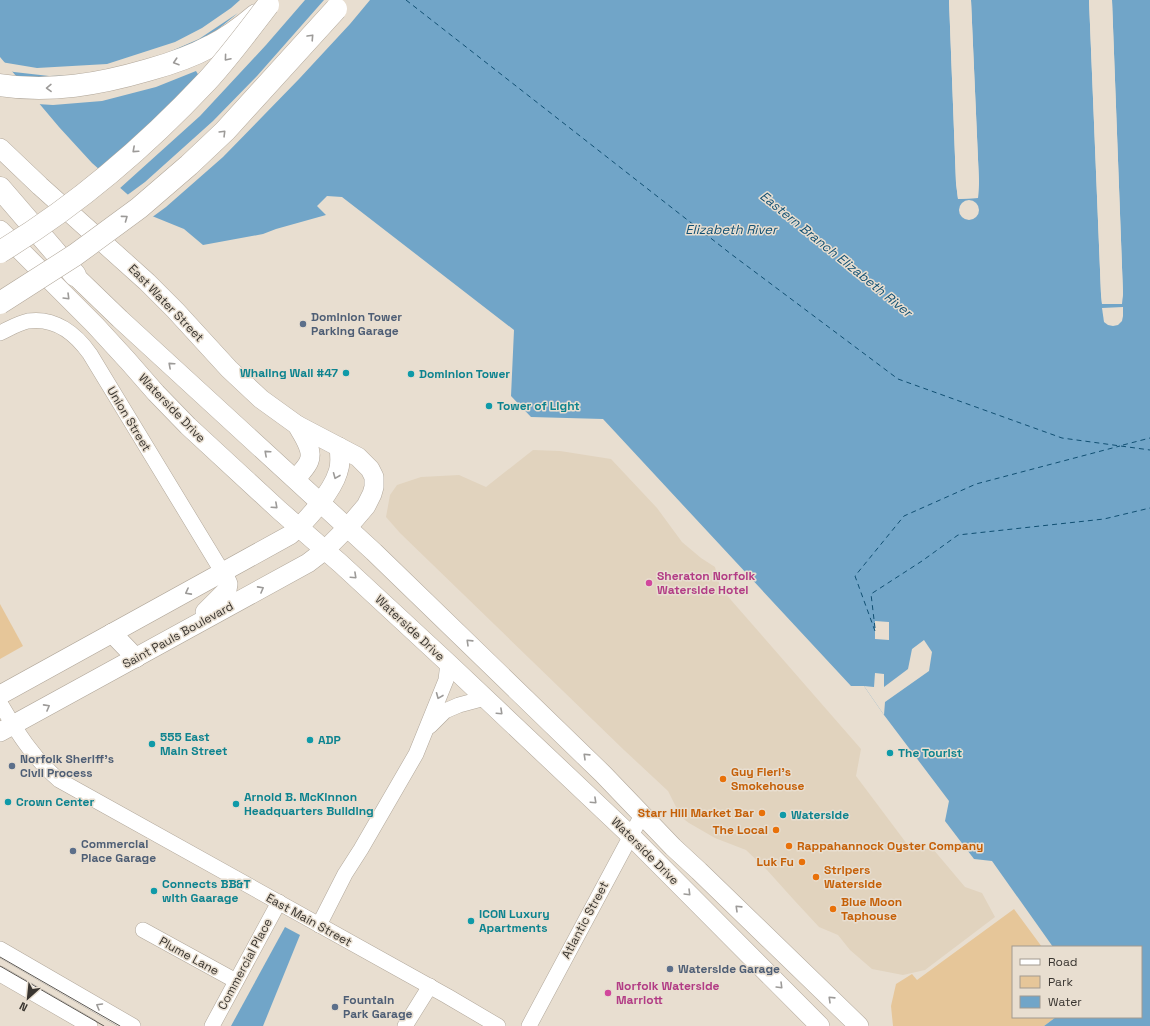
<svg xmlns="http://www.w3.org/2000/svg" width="1150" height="1026" viewBox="0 0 1150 1026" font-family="'Space Grotesk',sans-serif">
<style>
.built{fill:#e1d3be}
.green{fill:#e6c699}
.water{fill:#71a5c8}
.pier{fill:#e8ded0}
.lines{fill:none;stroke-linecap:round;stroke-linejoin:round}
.ferry{stroke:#115073;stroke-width:1;stroke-dasharray:5 4;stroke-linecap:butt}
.minor-casing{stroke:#b1a79a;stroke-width:16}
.major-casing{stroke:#b1a79a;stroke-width:20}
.highway-casing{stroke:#b1a79a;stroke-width:23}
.minor{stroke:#fff;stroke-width:15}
.major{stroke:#fff;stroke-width:19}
.highway{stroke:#fff;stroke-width:22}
.tram{stroke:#5d5851;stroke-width:1}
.highway-bridge-casing{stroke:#b1a79a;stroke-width:23;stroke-linecap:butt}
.highway-bridge{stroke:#fff;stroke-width:22}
.oneway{stroke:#9c9a98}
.service-dot{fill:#5c6f8a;stroke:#e8ded0;stroke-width:1.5}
.culture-dot{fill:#0f9aa8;stroke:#e8ded0;stroke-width:1.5}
.hotel-dot{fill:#d1479c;stroke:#e8ded0;stroke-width:1.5}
.food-dot{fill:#e8710a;stroke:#e8ded0;stroke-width:1.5}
.labels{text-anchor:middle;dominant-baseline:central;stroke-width:3;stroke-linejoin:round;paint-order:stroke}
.street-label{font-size:12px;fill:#393530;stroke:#e8ded0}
.service-label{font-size:12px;font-weight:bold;fill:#4e5e75;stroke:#e8ded0;text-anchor:start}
.culture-label{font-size:12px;font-weight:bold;fill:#0d838f;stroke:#e8ded0;text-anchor:start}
.hotel-label{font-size:12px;font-weight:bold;fill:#b23c85;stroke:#e8ded0;text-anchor:start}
.food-label{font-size:12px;font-weight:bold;fill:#c56008;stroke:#e8ded0;text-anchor:start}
.water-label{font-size:13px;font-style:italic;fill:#115073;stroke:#e8ded0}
</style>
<rect width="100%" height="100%" fill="#e8ded0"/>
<!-- built -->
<polygon class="built" points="533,450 560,451 611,459 657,508 682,542 701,558 715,567 720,587 731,600 861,749 856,776 910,848 933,849 965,887 982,893 995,917 925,970 903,975 872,969 850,950 838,935 819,927 794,900 767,870 746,850 715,838 689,823 681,817 668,791 624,750 400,533 386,517 390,495 397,485 421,477 459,475 486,487"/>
<!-- green -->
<g class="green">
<polygon points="0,604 23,646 0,659"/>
<polygon points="1014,909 1042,947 1013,947 1013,1017 1056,1017 1044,1026 893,1026 891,1006 896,984 912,974 917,980"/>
</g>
<!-- water -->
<g class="water">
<polygon points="0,0 949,0 956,183 958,199 978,198 979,182 971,0 1089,0 1101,294 1102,304 1121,304 1123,294 1112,0 1150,0 1150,1026 1044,1026 1056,1017 1141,1017 1141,947 1053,947 992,861 974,859 945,821 949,801 884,715 864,686 851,686 603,419 531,417 511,396 514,330 342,197 327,196 317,206 326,215 276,229 263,234 203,245 184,229 152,216 92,163 59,127 0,57"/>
<polygon points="285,927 300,935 263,1026 231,1026"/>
</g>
<!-- pier -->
<g class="pier">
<polygon points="240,0 305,0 266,45 200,116 119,189 99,172 116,159 187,93 199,76 196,71 156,87 102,101 53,105 37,104 15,78 32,81 69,81 106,76 146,65 181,51 217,30 238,13 199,39 153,59 83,75 49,76 14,72 9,71 1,62 37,68 107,64 175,42 202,28 231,8"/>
<polygon points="324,0 370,0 350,24 299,79 223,157 166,207 151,218 126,196 145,182 213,121 257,76"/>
<polygon points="949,0 951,0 958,183 960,197 976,196 977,182 969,0 971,0 979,182 978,198 958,199 956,183"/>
<polygon points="1089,0 1091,0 1104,302 1120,302 1121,294 1110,0 1112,0 1123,294 1122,304 1102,304 1101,294"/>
<circle cx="969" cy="210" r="10"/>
<polygon points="1123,307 1123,316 1122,321 1118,325 1113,326 1108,325 1104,322 1102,308"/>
<polygon points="875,621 889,622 889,640 875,639"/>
<polygon points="924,640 932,652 929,671 885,702 884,715 864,686 874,687 875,673 884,674 884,687 908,669 912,649"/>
</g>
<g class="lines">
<!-- ferry -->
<g class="ferry">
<polyline points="406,0 731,254 898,379 1062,438 1150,450"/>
<polyline points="1123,445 1150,438"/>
<polyline points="875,628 871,594 922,561 958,535 1104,519 1150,508"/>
<polyline points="875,631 855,576 904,516 976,484 1120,446"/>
</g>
<!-- minor casing -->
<g class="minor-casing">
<g id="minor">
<path d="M0 333C9 329 18 323 28 321 55 317 76 334 90 354L223 573"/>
<path d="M0 703C17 732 33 758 59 780L447 996 498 1026"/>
<polyline points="430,726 445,711 459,705 485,698"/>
<polyline points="319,925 345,874 361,849 416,754 446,680 448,663"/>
<polyline points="143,930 236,981"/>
<polyline points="0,949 133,1026"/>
<polyline points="0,974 90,1026"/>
<polyline points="212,1026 279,902"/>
<polyline points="405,1026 430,986"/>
<polyline points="529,1026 642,815"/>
</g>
</g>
<!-- major casing -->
<g class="major-casing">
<g id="major">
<polyline points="0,148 40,186 147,282 175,310 229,369 261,399 297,425 358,457 370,469 374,477 374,487 372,494 366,506 348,527 325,550 308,563 0,732"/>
<polyline points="0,230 95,325 128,361 156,393 188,426 279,510 341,564 448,663 631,836 820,1026"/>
<polyline points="64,265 120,319 374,552 603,774 673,847 699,871 859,1026"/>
<path d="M296 479C300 473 307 467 309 461 314 450 302 434 297 425"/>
<polyline points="205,612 227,590 228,584 223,573"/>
<polyline points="112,633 136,658"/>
<path d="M0 695 290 535C306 522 332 492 338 472 341 464 340 456 339 447"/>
</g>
</g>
<!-- highway casing -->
<g class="highway-casing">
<g id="highway">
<path d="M0 85C50 93 100 84 148 70 170 64 191 57 211 46 227 38 242 27 256 15"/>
<polyline points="0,188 75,275"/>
</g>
</g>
<!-- minor -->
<use href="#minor" class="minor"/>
<!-- major -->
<use href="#major" class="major"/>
<!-- highway -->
<use href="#highway" class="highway"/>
<!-- tram -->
<g class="tram">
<polyline points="0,957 120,1026"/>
<polyline points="0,966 104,1026"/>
</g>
<!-- highway-bridge casing -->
<g class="highway-bridge-casing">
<g id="highway-bridge">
<path d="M0 252C76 206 146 146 207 81 229 57 248 31 268 5"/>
<polyline points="0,303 75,255 139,208 189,165 225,131 336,9"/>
</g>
</g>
<!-- highway-bridge -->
<use href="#highway-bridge" class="highway-bridge"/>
</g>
<!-- one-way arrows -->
<defs><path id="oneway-chevron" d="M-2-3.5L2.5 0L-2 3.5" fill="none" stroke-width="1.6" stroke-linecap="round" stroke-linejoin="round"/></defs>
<g class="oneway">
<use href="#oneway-chevron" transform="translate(311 37) rotate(-47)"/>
<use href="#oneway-chevron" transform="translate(227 58) rotate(130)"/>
<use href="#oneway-chevron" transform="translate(176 62) rotate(162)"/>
<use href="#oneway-chevron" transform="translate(49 88) rotate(179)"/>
<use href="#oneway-chevron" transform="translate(223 133) rotate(-45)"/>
<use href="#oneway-chevron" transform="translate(135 150) rotate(138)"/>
<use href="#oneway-chevron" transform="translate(125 218) rotate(-36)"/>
<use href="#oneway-chevron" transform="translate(67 297) rotate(45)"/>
<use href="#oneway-chevron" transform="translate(171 365) rotate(-138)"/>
<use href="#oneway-chevron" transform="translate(267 453) rotate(-138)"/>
<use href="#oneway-chevron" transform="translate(336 476) rotate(112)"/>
<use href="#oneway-chevron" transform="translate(275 506) rotate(42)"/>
<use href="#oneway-chevron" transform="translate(354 576) rotate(43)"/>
<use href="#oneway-chevron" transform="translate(261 589) rotate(-29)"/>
<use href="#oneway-chevron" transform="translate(188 592) rotate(152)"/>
<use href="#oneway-chevron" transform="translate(469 642) rotate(-136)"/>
<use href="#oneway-chevron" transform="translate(439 696) rotate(112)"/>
<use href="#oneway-chevron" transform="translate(47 707) rotate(-29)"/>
<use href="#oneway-chevron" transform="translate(500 712) rotate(43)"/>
<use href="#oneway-chevron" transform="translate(586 756) rotate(-136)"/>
<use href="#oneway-chevron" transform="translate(594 801) rotate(43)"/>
<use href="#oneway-chevron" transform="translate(688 893) rotate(45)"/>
<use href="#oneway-chevron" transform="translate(738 908) rotate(-136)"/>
<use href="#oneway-chevron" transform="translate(780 986) rotate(45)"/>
<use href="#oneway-chevron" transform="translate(831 999) rotate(-136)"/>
<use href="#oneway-chevron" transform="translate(99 1006) rotate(-150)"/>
</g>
<!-- markers -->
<g class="service-dot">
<circle cx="303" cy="324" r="4"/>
<circle cx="12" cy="766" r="4"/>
<circle cx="73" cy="851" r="4"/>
<circle cx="670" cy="969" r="4"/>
<circle cx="335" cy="1007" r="4"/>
</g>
<g class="culture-dot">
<circle cx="346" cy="373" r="4"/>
<circle cx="411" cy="374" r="4"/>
<circle cx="489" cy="406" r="4"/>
<circle cx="310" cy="740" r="4"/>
<circle cx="152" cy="744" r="4"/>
<circle cx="890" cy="753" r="4"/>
<circle cx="8" cy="802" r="4"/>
<circle cx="236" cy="804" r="4"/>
<circle cx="783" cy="815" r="4"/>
<circle cx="154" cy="891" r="4"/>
<circle cx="471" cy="921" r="4"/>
</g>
<g class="hotel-dot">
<circle cx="649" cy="583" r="4"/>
<circle cx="608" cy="993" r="4"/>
</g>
<g class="food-dot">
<circle cx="723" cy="779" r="4"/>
<circle cx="762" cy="813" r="4"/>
<circle cx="776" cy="830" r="4"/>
<circle cx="789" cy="846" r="4"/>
<circle cx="802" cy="862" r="4"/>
<circle cx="816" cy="877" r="4"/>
<circle cx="833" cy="909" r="4"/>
</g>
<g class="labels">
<!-- street labels -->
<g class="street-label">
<text transform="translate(166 303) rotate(46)">East Water Street</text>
<text transform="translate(172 408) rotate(46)">Waterside Drive</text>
<text transform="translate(129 419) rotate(59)">Union Street</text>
<text transform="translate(410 628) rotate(43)">Waterside Drive</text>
<text transform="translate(178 635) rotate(-29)">Saint Pauls Boulevard</text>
<text transform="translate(645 851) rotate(45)">Waterside Drive</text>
<text transform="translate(309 920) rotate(29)">East Main Street</text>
<text transform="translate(585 920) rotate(-62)">Atlantic Street</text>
<text transform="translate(189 956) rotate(29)">Plume Lane</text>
<text transform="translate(245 964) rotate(-62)">Commercial Place</text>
</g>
<!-- service labels -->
<g class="service-label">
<text x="311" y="317">Dominion Tower<tspan x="311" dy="14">Parking Garage</tspan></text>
<text x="20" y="759">Norfolk Sheriff's<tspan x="20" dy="14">Civil Process</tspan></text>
<text x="81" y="844">Commercial<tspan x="81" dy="14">Place Garage</tspan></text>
<text x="678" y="969">Waterside Garage</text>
<text x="343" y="1000">Fountain<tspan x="343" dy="14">Park Garage</tspan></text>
</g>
<!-- culture labels -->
<g class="culture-label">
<text x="338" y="373" text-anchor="end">Whaling Wall #47</text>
<text x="419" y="374">Dominion Tower</text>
<text x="497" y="406">Tower of Light</text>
<text x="160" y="737">555 East<tspan x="160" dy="14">Main Street</tspan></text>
<text x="318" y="740">ADP</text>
<text x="898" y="753">The Tourist</text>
<text x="244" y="797">Arnold B. McKinnon<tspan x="244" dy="14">Headquarters Building</tspan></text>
<text x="16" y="802">Crown Center</text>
<text x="791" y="815">Waterside</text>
<text x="162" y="884">Connects BB&amp;T<tspan x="162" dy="14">with Gaarage</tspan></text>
<text x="479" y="914">ICON Luxury<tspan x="479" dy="14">Apartments</tspan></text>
</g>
<!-- hotel labels -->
<g class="hotel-label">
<text x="657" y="576">Sheraton Norfolk<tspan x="657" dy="14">Waterside Hotel</tspan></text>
<text x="616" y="986">Norfolk Waterside<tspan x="616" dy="14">Marriott</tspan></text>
</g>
<!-- food labels -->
<g class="food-label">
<text x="731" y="772">Guy Fieri's<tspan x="731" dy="14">Smokehouse</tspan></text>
<text x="754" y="813" text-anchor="end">Starr Hill Market Bar</text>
<text x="768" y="830" text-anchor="end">The Local</text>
<text x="797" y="846">Rappahannock Oyster Company</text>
<text x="794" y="862" text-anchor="end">Luk Fu</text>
<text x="824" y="870">Stripers<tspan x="824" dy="14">Waterside</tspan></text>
<text x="841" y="902">Blue Moon<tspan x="841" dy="14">Taphouse</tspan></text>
</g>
<!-- water labels -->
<g class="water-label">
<text x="731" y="229">Elizabeth River</text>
<text transform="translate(836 254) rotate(39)">Eastern Branch Elizabeth River</text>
</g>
</g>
<!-- legend -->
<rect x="1012" y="946" width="130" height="72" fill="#e8ded0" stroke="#a29a90"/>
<rect x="1020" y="959" width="20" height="6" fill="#ffffff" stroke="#a29a90"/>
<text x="1048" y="966" font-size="12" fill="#393530">Road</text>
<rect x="1020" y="976" width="20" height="12" fill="#e6c699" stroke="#a29a90"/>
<text x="1048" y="986" font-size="12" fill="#393530">Park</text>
<rect x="1020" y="996" width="20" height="12" fill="#71a5c8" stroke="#a29a90"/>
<text x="1048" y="1006" font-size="12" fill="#393530">Water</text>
<!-- north arrow -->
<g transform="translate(28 998) rotate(207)" stroke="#e8ded0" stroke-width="3" paint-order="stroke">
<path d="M0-3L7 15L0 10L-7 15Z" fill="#393530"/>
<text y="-6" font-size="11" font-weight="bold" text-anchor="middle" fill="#393530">N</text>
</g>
</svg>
